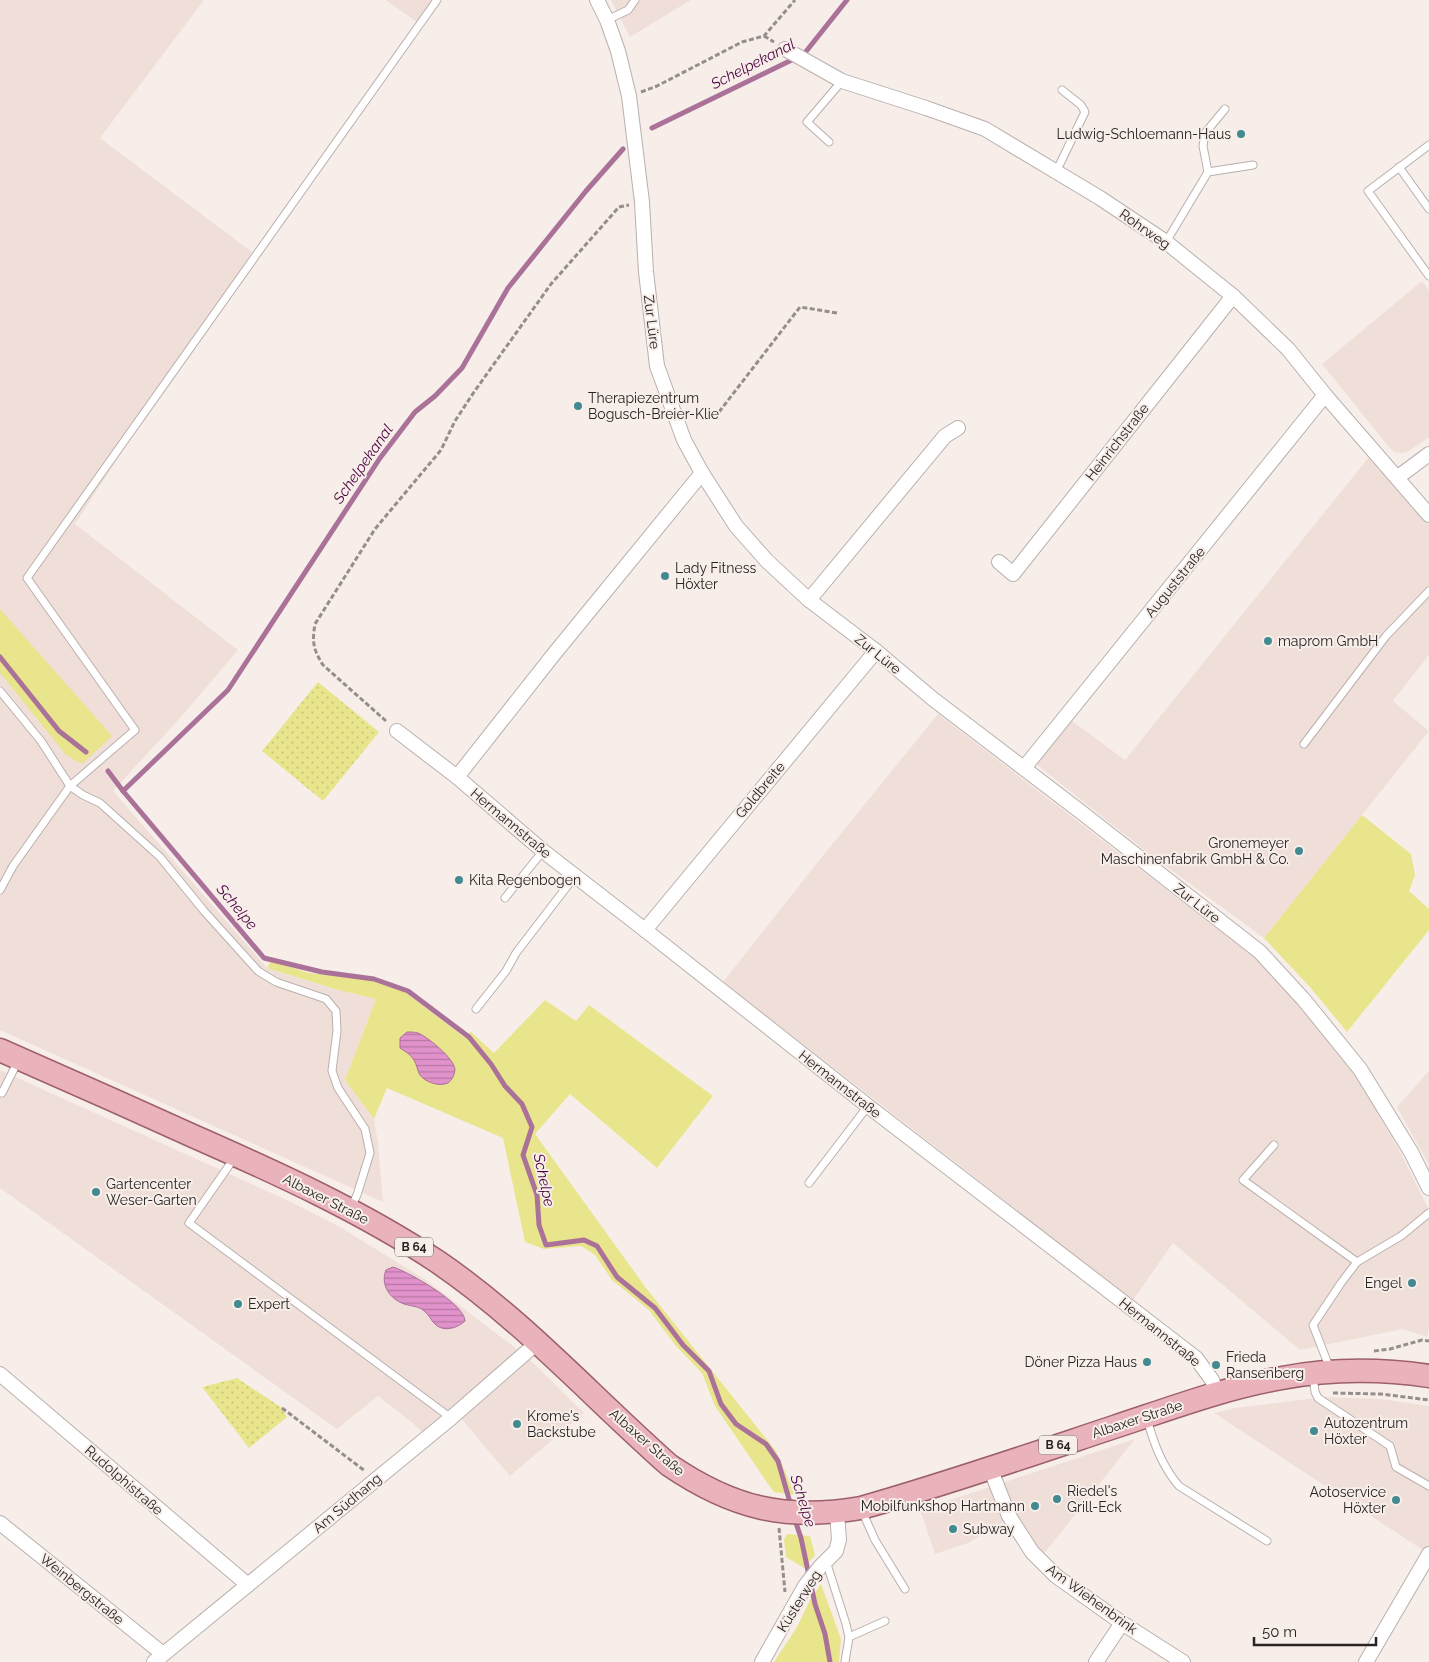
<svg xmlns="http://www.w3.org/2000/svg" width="1429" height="1662" viewBox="0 0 1429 1662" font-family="Raleway,sans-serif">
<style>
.built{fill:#f0dfd8}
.grass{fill:#e9e58c;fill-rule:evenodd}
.park{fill:url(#park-dots)}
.water{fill:url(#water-rules);stroke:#aa7199}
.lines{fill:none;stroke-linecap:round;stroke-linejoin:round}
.stream{stroke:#aa7199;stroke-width:5}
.lane-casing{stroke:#b9b0ad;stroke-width:9}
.street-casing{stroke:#b9b0ad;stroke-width:16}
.primary-casing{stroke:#9d6069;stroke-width:25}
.path{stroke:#958e8c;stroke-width:3;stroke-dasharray:5 2.5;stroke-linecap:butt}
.lane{stroke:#fff;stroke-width:7}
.street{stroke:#fff;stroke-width:14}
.primary{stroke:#eab3bc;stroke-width:22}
.poi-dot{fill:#428a90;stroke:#f7eeea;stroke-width:2}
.labels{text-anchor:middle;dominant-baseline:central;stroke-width:4;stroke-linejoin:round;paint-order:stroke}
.shield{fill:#f7eeea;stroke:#66615f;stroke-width:1}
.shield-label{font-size:12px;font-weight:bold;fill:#282423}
.poi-label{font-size:14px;fill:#282423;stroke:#f7eeea;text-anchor:start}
.street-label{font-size:14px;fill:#282423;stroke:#f7eeea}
.water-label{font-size:15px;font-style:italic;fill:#4d053f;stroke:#f7eeea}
</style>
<defs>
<pattern id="park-dots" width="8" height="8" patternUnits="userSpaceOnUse" patternTransform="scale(1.25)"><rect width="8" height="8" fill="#e9e58c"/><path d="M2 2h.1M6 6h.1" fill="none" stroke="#c8c478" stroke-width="1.8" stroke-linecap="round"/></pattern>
<pattern id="water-rules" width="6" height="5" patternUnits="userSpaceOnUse" patternTransform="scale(1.25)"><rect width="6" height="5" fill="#e192cb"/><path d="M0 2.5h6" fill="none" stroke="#b677a4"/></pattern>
</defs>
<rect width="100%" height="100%" fill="#f7eeea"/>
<!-- built -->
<g class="built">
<polygon points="0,0 204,0 100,138 252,252 75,524 238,650 181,717 113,791 267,968 335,989 376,999 345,1080 374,1119 378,1143 383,1202 0,1030"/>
<polygon points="386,0 432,0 417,22"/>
<polygon points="611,0 691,0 630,37"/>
<polygon points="1422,281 1429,291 1429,437 1409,451 1403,453 1395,452 1390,448 1322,364"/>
<polygon points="1369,457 1429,525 1429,655 1393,701 1429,731 1264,938 1148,853 1036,764 1072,721 1125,760"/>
<polygon points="938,714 1257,959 1332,1042 1357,1076 1401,1154 1429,1210 1429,1327 1427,1337 1403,1329 1300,1350 1173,1243 1133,1300 723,982 817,863"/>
<polygon points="0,1070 289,1201 340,1227 426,1280 526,1356 584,1413 510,1476 458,1415 428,1439 414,1424 378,1396 337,1429 0,1188"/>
<polygon points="1429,1071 1429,1165 1397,1107"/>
<polygon points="1324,1397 1381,1399 1429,1406 1429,1554 1214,1413 1235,1408"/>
<polygon points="1135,1439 1043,1555 1014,1516 968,1543 935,1554 920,1510"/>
</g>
<!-- grass -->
<g class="grass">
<polygon points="0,609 112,736 82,764 66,755 0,673"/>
<polygon points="1362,815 1411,854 1415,875 1409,891 1429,909 1429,930 1347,1032 1310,987 1264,938"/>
<path d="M271 961 309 973 372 980 405 992 464 1037 471 1032 494 1053 545 1000 576 1021 589 1005 713 1096 657 1168 570 1094 535 1134 646 1288 776 1451 795 1495 774 1492 768 1484 715 1406 702 1373 676 1346 649 1310 612 1280 595 1255 581 1246 544 1249 525 1242 503 1138 387 1088 374 1119 345 1080 376 999 335 989 267 968ZM416 1032 437 1046 450 1082 439 1085 420 1075 414 1059 408 1054Z"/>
<polygon points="787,1534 810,1536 815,1555 804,1568 786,1557 784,1540"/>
<polygon points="821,1584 841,1639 839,1662 774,1662 797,1627 810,1600"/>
</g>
<!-- park -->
<g class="park">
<polygon points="318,682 379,732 323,801 262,751"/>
<polygon points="237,1378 282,1408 287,1417 249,1448 202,1387"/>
</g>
<!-- water -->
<g class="water">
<path d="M407 1032C411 1032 415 1032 418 1033 428 1037 455 1059 455 1070 454 1076 452 1080 448 1083 439 1087 425 1082 420 1075 417 1070 417 1065 414 1060 411 1055 405 1051 400 1048V1038Z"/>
<path d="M393 1267C409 1272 465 1304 465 1321 458 1328 444 1332 436 1325 431 1321 429 1314 423 1310 418 1306 410 1306 404 1304 390 1299 380 1285 386 1270Z"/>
</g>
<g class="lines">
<!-- stream -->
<g class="stream">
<polyline points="652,128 804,54 847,0"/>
<polyline points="0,657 59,731 86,752"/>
<polyline points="108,771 123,791 264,958 322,972 374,979 408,991 469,1037 491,1064 505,1086 522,1104 532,1127 523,1155 537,1195 539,1225 546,1245 584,1240 597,1246 617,1277 655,1308 683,1345 709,1371 721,1404 736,1424 766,1444 778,1461 791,1506"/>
<polyline points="123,791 228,690 380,458 415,412 435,396 462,368 508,288 586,191 623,149"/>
<polyline points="794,1517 801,1538 815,1604 825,1634 830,1662"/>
</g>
<!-- lane casing -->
<g class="lane-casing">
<g id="lane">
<polyline points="607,20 628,10 635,0"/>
<polyline points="829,142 807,122 842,81"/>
<polyline points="1429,145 1368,191 1429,276"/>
<polyline points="1399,167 1429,209"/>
<polyline points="1056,172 1085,112 1081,105 1062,90"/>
<polyline points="1208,172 1203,146 1205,133 1225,109"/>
<polyline points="1166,242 1208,172 1253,165"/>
<polyline points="0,691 41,741 70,786 13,866 0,890"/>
<polyline points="1304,744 1386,636 1429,591"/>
<polyline points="505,898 543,851"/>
<polyline points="476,1009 506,971 516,953 575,876"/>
<polyline points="0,1092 2,1093 18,1061"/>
<polyline points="1274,1145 1243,1180 1357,1262"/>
<polyline points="235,1157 189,1223 451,1418"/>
<polyline points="809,1183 868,1106"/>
<polyline points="351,1207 357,1195 370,1153 365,1129 338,1088 332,1071 337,1031 336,1011 326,999 276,982 258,971 204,911 160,857 100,803 83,795 70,786 135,730 27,578 437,0"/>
<polyline points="1330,1369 1313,1325 1341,1283 1357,1262 1401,1236 1429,1213"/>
<polyline points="1313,1376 1315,1392 1318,1398 1390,1446 1396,1467 1429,1486"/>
<path d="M1147 1419C1154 1444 1162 1466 1179 1486L1267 1541"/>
<polyline points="862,1511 875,1540 905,1589"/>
<polyline points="826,1561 846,1624 849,1637 845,1662"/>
<polyline points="849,1637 885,1621"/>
</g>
</g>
<!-- street casing -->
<g class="street-casing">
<g id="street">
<polyline points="597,0 607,20 618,51 629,96 642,202 646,272 657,366 684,440 702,473 736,526 767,561 809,600 876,651 933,699 1081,812 1260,952 1304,1000 1360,1069 1411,1152 1429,1188"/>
<polyline points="785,49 842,81 926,108 985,129 1100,198 1166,242 1233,296 1288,349 1325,395 1429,515"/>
<polyline points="1398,477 1429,454"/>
<polyline points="999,562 1013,574 1233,296"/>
<polyline points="809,600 945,436 958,428"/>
<polyline points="397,731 457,777 543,851 645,930 868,1106 1196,1358 1212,1380 1217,1393"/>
<polyline points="1024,768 1325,395"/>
<polyline points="457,777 554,654 702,473"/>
<polyline points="645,930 876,651"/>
<polyline points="0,1374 248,1585"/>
<polyline points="990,1468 1009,1516 1032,1552 1056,1576 1122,1623 1183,1662"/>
<polyline points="0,1523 163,1654"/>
<polyline points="154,1662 451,1418 538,1342"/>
<polyline points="762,1662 805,1586 820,1567 836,1551 839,1540 837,1512"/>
<polyline points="1096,1662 1122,1623"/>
<polyline points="1366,1662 1429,1554"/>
</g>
</g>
<!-- primary casing -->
<g class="primary-casing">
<path id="primary" d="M0 1050C64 1078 129 1107 193 1136 277 1173 361 1211 438 1262 523 1320 592 1397 669 1465 732 1508 785 1521 861 1508 946 1484 1030 1455 1114 1427 1169 1409 1224 1388 1282 1378 1330 1369 1381 1369 1429 1376"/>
</g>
<!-- path -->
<g class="path">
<polyline points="764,36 774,42"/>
<polyline points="641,92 657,86 742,42 764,36 795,0"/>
<polyline points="719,412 800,307 837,313"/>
<path d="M386 721 323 665C313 649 312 642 315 624L375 529 441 450 455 421 474 392 551 284 619 207 629 205"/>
<polyline points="1374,1351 1390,1349 1422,1340 1429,1341"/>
<polyline points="1333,1393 1381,1394 1429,1400"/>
<polyline points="282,1408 365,1471"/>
<polyline points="779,1528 785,1592"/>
</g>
<!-- lane -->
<use href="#lane" class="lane"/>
<!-- street -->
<use href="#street" class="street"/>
<!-- primary -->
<use href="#primary" class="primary"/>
</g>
<!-- markers -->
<g class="poi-dot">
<circle cx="1241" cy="134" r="5"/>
<circle cx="578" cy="406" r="5"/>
<circle cx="665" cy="576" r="5"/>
<circle cx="1268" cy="641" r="5"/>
<circle cx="1299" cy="851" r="5"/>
<circle cx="459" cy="880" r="5"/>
<circle cx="96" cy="1192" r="5"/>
<circle cx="1412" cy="1283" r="5"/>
<circle cx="238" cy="1304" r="5"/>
<circle cx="1147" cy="1362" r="5"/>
<circle cx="1216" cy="1365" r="5"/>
<circle cx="517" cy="1424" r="5"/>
<circle cx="1314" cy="1431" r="5"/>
<circle cx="1057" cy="1499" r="5"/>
<circle cx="1396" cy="1500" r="5"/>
<circle cx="1035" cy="1506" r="5"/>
<circle cx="953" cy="1529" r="5"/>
</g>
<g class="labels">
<!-- shield labels -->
<g class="shield">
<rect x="395" y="1237.5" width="38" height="19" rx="4"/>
<rect x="1039" y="1435.5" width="38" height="19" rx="4"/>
</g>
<g class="shield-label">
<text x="414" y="1247">B 64</text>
<text x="1058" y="1445">B 64</text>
</g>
<!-- poi labels -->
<g class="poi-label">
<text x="1231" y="134" text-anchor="end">Ludwig-Schloemann-Haus</text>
<text x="588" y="398">Therapiezentrum<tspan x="588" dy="16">Bogusch-Breier-Klie</tspan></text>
<text x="675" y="568">Lady Fitness<tspan x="675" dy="16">Höxter</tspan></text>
<text x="1278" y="641">maprom GmbH</text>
<text x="1289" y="843" text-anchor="end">Gronemeyer<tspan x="1289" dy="16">Maschinenfabrik GmbH &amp; Co.</tspan></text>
<text x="469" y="880">Kita Regenbogen</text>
<text x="106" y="1184">Gartencenter<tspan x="106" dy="16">Weser-Garten</tspan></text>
<text x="1402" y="1283" text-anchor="end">Engel</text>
<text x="248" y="1304">Expert</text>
<text x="1226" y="1357">Frieda<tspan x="1226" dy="16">Ransenberg</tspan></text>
<text x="1137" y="1362" text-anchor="end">Döner Pizza Haus</text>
<text x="527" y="1416">Krome's<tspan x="527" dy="16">Backstube</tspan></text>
<text x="1324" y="1423">Autozentrum<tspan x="1324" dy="16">Höxter</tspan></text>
<text x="1067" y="1491">Riedel's<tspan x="1067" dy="16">Grill-Eck</tspan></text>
<text x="1386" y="1492" text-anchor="end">Aotoservice<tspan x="1386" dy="16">Höxter</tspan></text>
<text x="1025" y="1506" text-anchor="end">Mobilfunkshop Hartmann</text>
<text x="963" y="1529">Subway</text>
</g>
<!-- street labels -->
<g class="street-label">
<text transform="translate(1145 229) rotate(35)">Rohrweg</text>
<text transform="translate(652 322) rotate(83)">Zur Lüre</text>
<text transform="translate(1117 442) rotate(-52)">Heinrichstraße</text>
<text transform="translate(1175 582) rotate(-51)">Auguststraße</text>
<text transform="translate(878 654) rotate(39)">Zur Lüre</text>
<text transform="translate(760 790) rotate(-50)">Goldbreite</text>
<text transform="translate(511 823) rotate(40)">Hermannstraße</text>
<text transform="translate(1197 903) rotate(38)">Zur Lüre</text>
<text transform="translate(840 1084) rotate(38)">Hermannstraße</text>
<text transform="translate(326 1199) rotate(27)">Albaxer Straße</text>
<text transform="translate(1160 1332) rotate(39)">Hermannstraße</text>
<text transform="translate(1137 1419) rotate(-18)">Albaxer Straße</text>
<text transform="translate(647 1442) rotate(41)">Albaxer Straße</text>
<text transform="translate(124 1480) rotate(41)">Rudolphistraße</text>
<text transform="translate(347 1503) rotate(-40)">Am Südhang</text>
<text transform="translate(82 1589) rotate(39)">Weinbergstraße</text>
<text transform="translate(1092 1599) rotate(36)">Am Wiehenbrink</text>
<text transform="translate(799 1601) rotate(-58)">Küsterweg</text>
</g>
<!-- water labels -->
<g class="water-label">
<text transform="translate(753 64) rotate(-27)">Schelpekanal</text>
<text transform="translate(363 464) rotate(-55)">Schelpekanal</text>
<text transform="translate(237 907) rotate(50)">Schelpe</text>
<text transform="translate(544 1180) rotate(78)">Schelpe</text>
<text transform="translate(803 1501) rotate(73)">Schelpe</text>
</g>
</g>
<!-- scale -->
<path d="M1254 1637v8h122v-8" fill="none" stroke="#282423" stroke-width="2.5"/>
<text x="1262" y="1637" font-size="15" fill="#282423" stroke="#f7eeea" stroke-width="4" paint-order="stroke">50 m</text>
</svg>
